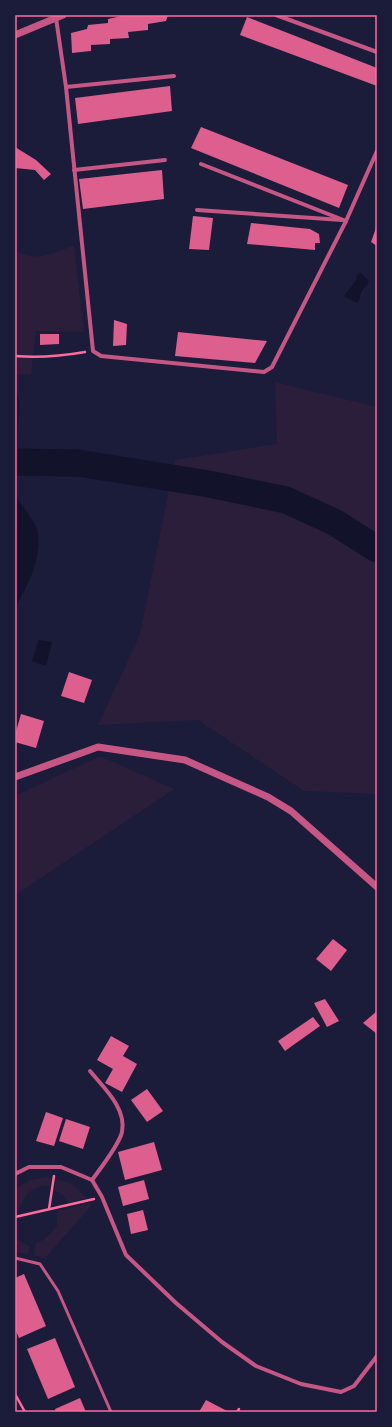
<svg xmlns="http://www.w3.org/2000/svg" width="392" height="1427" viewBox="0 0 392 1427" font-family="Poppins,sans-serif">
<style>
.green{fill:#2a1e3b}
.water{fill:#12122b}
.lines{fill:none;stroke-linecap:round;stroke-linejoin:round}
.river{stroke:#12122b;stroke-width:27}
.building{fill:#dd5f8e}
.path{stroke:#ff6b9d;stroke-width:2.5}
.service{stroke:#c65784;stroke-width:3}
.minor{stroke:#c65784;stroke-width:4}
.tertiary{stroke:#c65784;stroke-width:7}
.neatline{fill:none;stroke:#ff6b9d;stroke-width:1.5}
</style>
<rect width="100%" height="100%" fill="#1b1b3a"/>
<!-- green -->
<g class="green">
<path d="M74 245 84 332 36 331 31 374 15 375V250C34 263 55 253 74 245Z"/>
<polygon points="275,382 377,407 377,794 304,791 198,720 98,725 140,634 175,460 277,444"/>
<polygon points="100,756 174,789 15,895 15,796"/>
<path d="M45 1177 51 1178 50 1186C34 1184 22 1197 19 1211L15 1212V1188L31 1180Z"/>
<polygon points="56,1179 72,1184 87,1198 68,1203 63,1195 54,1190"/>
<polygon points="90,1203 91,1206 45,1258 34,1255 36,1243 45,1239 57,1226 57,1211"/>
<polygon points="15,1239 30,1246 28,1254 15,1252"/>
</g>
<!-- water -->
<g class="water">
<path d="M361 273 369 281C367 286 364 287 362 291 359 296 361 299 357 303L344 296 357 279 356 276Z"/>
<polygon points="15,383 19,404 15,469"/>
<path d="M15 495C20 504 35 521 37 529 43 558 28 584 15 608Z"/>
<polygon points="39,640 52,642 46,666 32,661"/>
</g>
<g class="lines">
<!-- river -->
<polyline class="river" points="15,462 78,463 209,484 286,500 334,522 377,549"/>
</g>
<!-- building -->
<g class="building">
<polygon points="126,15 168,15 166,21 148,24 148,30 128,32 129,38 110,39 110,44 91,45 91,51 72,53 71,33 87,29 88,25 108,23 108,19"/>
<polygon points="247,17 377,68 377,86 240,35"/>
<polygon points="170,86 172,111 78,124 75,98"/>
<polygon points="201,127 348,185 339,208 191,148"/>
<polygon points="15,147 36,160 51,174 44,180 35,170 15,168"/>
<polygon points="162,170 164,199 83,209 79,179"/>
<polygon points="193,216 213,218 209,250 189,249"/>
<polygon points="251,223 310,229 319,234 320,243 315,243 315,250 247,244"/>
<polygon points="377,225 377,246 371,242"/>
<polygon points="114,320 127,324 126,345 113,346"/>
<polygon points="178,332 267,341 255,363 175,356"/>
<polygon points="40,334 59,334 59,344 40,345"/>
<polygon points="69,672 92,680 84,703 61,696"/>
<polygon points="21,714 44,721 36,748 15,742 15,735"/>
<polygon points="333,939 347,950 331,971 316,959"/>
<polygon points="325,999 339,1021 327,1027 314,1003"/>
<polygon points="377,1011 377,1034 363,1023"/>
<polygon points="313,1017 320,1026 285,1051 278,1041"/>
<polygon points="111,1036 129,1046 123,1056 137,1064 122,1092 105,1083 113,1069 97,1060"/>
<polygon points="147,1089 163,1111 147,1122 131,1100"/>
<polygon points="46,1112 63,1118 54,1146 36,1141"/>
<polygon points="66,1119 90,1127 83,1149 59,1141"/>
<polygon points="154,1142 162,1170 125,1180 118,1152"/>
<polygon points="144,1180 149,1199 123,1206 118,1187"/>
<polygon points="143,1210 148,1230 131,1234 127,1214"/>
<polygon points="24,1274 46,1326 19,1338 15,1329 15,1278"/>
<polygon points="55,1338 75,1387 48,1399 27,1349"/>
<polygon points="80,1398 86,1412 56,1412 55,1409"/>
<polygon points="206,1400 229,1412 199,1412"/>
</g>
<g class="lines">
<!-- path -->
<g class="path">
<path d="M15 356C38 358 62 356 85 352"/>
<polyline points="49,1209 54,1176"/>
<polyline points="15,1217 94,1199"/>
<polyline points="15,1394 25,1412"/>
<polyline points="237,1412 239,1409"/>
</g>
<!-- service -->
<polyline class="service" points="15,1258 40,1264 58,1291 111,1412"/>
<!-- minor -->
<g class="minor">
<polyline points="276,15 377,52"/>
<polyline points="56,18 66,87 93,351 101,356 264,372 272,367 346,221 377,151"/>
<polyline points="66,87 174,76"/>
<polyline points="201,164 346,221"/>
<polyline points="74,170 165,160"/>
<polyline points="197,210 342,220"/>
<path d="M90 1071C103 1087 127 1108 122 1132 119 1145 100 1169 92 1180"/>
<polyline points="15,1174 29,1167 61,1167 92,1180 102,1197 126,1255 176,1303 222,1342 256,1366 301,1384 341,1392 354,1386 377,1356"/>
</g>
<!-- tertiary -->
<g class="tertiary">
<polyline points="15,35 63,15"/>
<polyline points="15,777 98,747 185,760 268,797 291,811 377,887"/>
</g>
</g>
<!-- border -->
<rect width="392" height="1427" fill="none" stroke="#1b1b3a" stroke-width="32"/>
<rect x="16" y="16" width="360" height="1395" class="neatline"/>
</svg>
